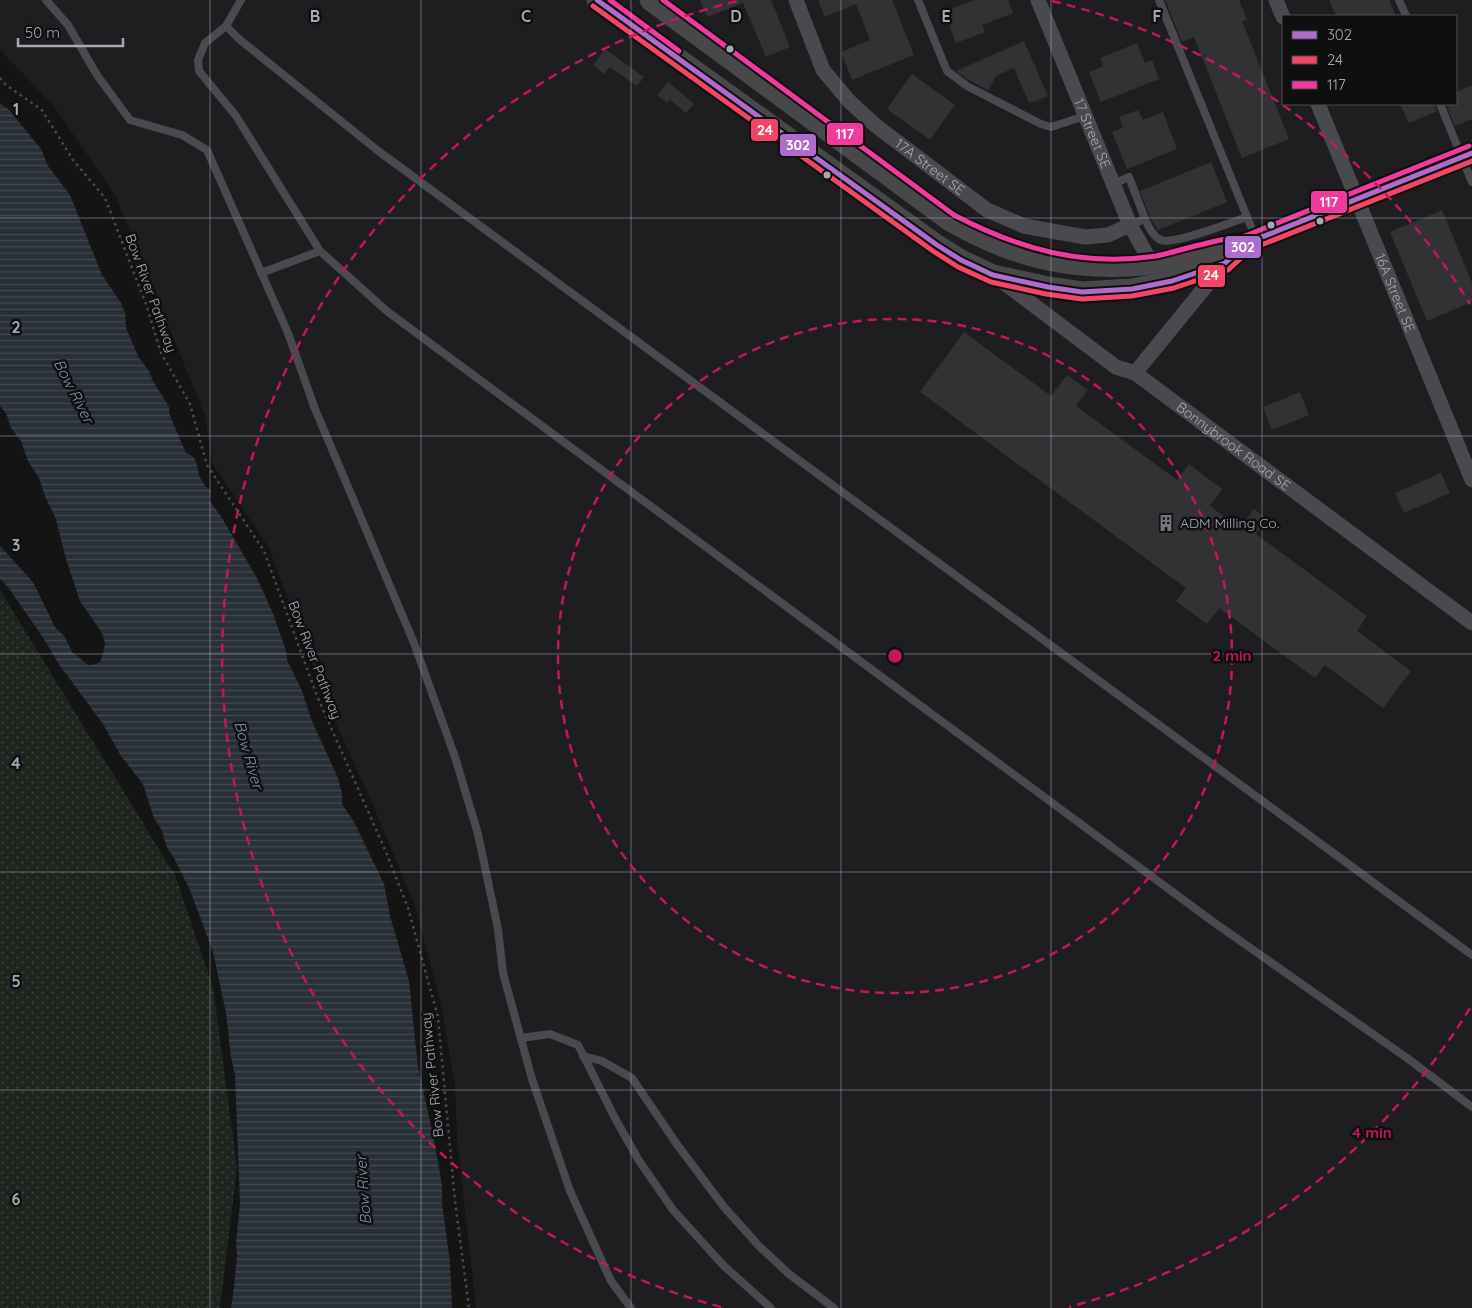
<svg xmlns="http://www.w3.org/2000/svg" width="1472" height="1308" viewBox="0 0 1472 1308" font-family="Quicksand,sans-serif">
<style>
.built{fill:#1e1e20;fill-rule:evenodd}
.grass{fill:url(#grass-dots)}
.water{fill:url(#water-rules)}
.building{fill:#323234}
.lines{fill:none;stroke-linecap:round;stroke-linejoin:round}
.path{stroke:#4a4b4f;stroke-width:2.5;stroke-dasharray:2.5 4;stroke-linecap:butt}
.lane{stroke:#494a4d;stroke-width:8}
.street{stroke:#494a4d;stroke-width:15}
.secondary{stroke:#48484b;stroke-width:21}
.bus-1-casing{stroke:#0f0f10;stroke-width:9}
.bus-2-casing{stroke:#0f0f10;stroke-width:9}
.bus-3-casing{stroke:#0f0f10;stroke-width:9}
.bus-1{stroke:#b06ccc;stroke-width:5}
.bus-2{stroke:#f34667;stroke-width:5}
.bus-3{stroke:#f13a9d;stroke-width:5}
.grid{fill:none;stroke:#a5aab6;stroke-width:1;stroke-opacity:0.55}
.ring{fill:none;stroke:#c2185b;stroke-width:2.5;stroke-dasharray:9 6}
.bus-dot{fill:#a5aab6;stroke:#0f0f10;stroke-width:2}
.labels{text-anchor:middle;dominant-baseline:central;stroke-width:5;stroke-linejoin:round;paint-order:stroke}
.street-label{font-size:14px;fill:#a5aab6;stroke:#0f0f10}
.poi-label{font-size:14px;fill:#a5aab6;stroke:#0f0f10;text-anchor:start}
.water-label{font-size:15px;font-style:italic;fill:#7d95b0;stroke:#0f0f10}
.grid-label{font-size:16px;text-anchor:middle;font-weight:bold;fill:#a5aab6;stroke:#0f0f10;stroke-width:5;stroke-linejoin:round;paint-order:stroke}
.centre{fill:#c2185b;stroke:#0f0f10;stroke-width:2.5}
.ring-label{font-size:15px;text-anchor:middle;font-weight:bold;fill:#c2185b;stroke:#0f0f10;stroke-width:5;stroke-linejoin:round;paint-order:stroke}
.line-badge{stroke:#0f0f10;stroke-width:2}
.badge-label{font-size:14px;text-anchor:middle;font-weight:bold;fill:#fff}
</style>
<defs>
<pattern id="grass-dots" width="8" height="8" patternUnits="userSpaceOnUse" patternTransform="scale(1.25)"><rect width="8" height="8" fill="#1e251f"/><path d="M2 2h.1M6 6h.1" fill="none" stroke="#3c423d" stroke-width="1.8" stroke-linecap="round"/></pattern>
<pattern id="water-rules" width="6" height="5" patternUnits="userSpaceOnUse" patternTransform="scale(1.25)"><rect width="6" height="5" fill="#282f36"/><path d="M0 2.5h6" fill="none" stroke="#444a51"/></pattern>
</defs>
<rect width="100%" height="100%" fill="#141415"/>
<!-- built -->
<path class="built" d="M0 0H1472V1308H476L457 1139 455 1086 441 1005 415 906 373 805 325 699 269 548 212 463 205 416 115 195 53 105 0 50ZM1283 16H1456V104H1283Z"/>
<!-- grass -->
<polygon class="grass" points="0,590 175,875 213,987 237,1168 220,1308 0,1308"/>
<!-- water -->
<path class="water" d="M0 103 9 110 41 149 48 166 70 195 102 275 121 303 125 313 126 328 139 358 149 371 153 381 169 407 170 416 186 453C201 458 195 471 202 481 204 485 208 488 211 491L209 500 222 518 258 580 274 616 286 651 287 660 302 691 312 721 338 778 342 794V804L354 822 384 884 390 916 409 981 418 1067 434 1140 442 1185V1203L450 1262 452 1308H231L234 1288 237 1255 236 1242 240 1204 235 1075 231 1057 226 1013 213 952 190 890 173 856 167 848 162 831 154 818 143 784 121 756 103 724 58 663 44 639 8 587 0 579V546L33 582 55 627 65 637 72 652 88 665H93L100 662 103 653 105 644 102 633 80 601 66 559 56 519 45 496 39 478 28 461 21 441 11 428 6 413 0 406Z"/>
<!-- building -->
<g class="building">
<polygon points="700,0 771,0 790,47 766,57 743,3 707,17"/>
<polygon points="818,0 892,0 914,55 852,80 841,52 870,40 856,4 825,17"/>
<polygon points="974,0 1008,0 1013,13 982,25 985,32 956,43 944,12"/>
<polygon points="1165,0 1239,0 1247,20 1242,21 1289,139 1242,158 1194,37 1182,42"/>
<polygon points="1329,0 1389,0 1396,16 1336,16"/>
<polygon points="1024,41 1048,96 1034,102 1033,101 1029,103 1014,68 996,76 988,90 967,79 956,71"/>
<polygon points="1137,43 1145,63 1152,60 1159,79 1101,102 1089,72 1103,66 1100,58"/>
<polygon points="605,49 644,77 637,86 610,67 604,74 593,65"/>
<polygon points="912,74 955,105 930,140 887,109"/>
<polygon points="668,82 694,104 686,113 670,100 667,103 657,95"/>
<polygon points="1472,85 1472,119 1455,126 1446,104 1456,104 1456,92"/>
<polygon points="1400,104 1434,104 1437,111 1409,123"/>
<polygon points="1138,110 1143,120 1163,112 1177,149 1127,169 1112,132 1123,127 1119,117"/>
<polygon points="1211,162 1227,202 1158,230 1150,217 1140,191"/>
<polygon points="1442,210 1472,283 1472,302 1427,321 1390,232"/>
<polygon points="964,332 1051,396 1067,375 1088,390 1076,406 1177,480 1189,464 1222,489 1210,506 1240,528 1254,509 1267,519 1256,534 1367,616 1357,631 1411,671 1383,708 1325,665 1315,678 1219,608 1207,624 1176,601 1186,588 920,392"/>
<polygon points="1300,392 1309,415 1272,430 1263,407"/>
<polygon points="1441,473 1450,493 1404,513 1395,493"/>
</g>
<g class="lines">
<!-- path -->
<polyline class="path" points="0,78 6,85 42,110 73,160 105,198 146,304 161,353 190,404 207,465 264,551 317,696 386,852 408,908 438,1017 455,1201 469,1308"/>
<!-- lane -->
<g class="lane">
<polyline points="46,0 68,25 97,75 130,120 182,135 207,150 288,333 315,409 414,643 455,757 478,834 498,929 503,973 532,1079 570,1191 611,1281 631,1308"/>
<polyline points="241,0 226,26 205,43 198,60 199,71 236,116 320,251 388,312 1212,921 1407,1058 1472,1107"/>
<polyline points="918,0 947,71 967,86 1041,124 1051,127 1085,116"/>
<polyline points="1159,0 1256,239"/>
<polyline points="1399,0 1406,16"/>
<polyline points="226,26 239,39 377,150 1472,955"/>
<polyline points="1440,104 1472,182"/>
<polyline points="1113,184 1129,177 1145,219"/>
<path d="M1130 225 1145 219C1148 226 1153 237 1161 240 1174 245 1232 222 1247 217"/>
<polyline points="261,273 320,251"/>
<polyline points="521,1038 550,1034 578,1045 616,1120 638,1159 673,1210 724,1266 771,1308"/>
<polyline points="583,1056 602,1061 632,1078 676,1143 724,1207 759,1246 789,1274 834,1308"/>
</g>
<!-- street -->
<g class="street">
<path id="s1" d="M796 0 823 70 849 101 875 125 987 210 1024 226 1085 237 1108 235 1130 225"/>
<path id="s2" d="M1038 0 1130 225 1152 264"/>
<polyline points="1276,0 1283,17"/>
<path id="s3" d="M1318 104 1472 480"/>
<path id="s4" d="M999 279 1116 367 1135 373 1472 623"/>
<polyline points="1135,373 1224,264"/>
</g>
<!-- secondary -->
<g class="secondary">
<polyline points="597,0 937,245 961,260 993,275 1048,287 1082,292 1132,289 1172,281 1225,263 1247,243"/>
<path d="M650 0 950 221C1014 258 1078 273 1151 264 1172 262 1193 253 1214 249 1225 246 1236 245 1247 243L1472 153"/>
</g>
<!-- bus-1 casing -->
<g class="bus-1-casing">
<polyline id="bus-1" points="597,0 937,245 961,260 993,275 1048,287 1082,292 1132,289 1172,281 1225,263 1247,243 1472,153"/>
</g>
<!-- bus-2 casing -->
<g class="bus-2-casing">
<polyline id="bus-2" points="593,6 933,251 958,267 991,282 1046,294 1082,299 1132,296 1174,288 1228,270 1251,249 1472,161"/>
</g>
<!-- bus-3 casing -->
<g class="bus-3-casing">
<g id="bus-3">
<polyline points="610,0 679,51"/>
<path d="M663 0 954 215C1019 249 1082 267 1156 256 1172 253 1188 247 1204 244 1217 240 1231 238 1245 236L1469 146"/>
</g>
</g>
<!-- bus-1 -->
<use href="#bus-1" class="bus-1"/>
<!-- bus-2 -->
<use href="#bus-2" class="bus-2"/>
<!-- bus-3 -->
<use href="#bus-3" class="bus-3"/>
</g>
<!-- grid -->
<path class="grid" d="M210 0V1308M421 0V1308M631 0V1308M841 0V1308M1051 0V1308M1262 0V1308M0 218H1472M0 436H1472M0 654H1472M0 872H1472M0 1090H1472"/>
<!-- distance rings -->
<g class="ring">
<circle cx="895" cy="656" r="337"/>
<path d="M1470 1008A674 674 0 0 1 1069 1307M721 1307A674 674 0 0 1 738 1M1052 1A674 674 0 0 1 1470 304"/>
</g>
<!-- icons -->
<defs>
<g id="building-bare" transform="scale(1.35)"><path d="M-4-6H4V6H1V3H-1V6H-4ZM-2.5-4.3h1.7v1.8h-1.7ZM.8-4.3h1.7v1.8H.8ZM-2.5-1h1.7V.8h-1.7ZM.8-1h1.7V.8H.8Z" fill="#72767e" stroke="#0f0f10" stroke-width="2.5" paint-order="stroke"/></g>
</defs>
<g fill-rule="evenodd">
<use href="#building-bare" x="1166" y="523"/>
</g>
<!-- markers -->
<g class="bus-dot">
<circle cx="730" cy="49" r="4.5"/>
<circle cx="827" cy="175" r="4.5"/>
<circle cx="1320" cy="221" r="4.5"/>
<circle cx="1271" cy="225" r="4.5"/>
</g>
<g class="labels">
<!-- street labels -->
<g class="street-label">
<text stroke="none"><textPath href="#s2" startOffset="144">17 Street SE</textPath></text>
<text stroke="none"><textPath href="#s1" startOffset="220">17A Street SE</textPath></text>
<text stroke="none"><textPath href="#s3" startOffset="204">16A Street SE</textPath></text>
<text transform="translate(151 293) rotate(70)">Bow River Pathway</text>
<text stroke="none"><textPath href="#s4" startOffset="289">Bonnybrook Road SE</textPath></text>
<text transform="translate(315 660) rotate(69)">Bow River Pathway</text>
<text transform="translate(432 1075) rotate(-96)">Bow River Pathway</text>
</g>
<!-- poi labels -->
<g class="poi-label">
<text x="1180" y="523">ADM Milling Co.</text>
</g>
<!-- water labels -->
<g class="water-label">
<text transform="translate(74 391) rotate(63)">Bow River</text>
<text transform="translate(249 755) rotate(74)">Bow River</text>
<text transform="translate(363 1190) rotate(-94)">Bow River</text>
</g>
</g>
<g class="grid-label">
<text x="315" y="22">B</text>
<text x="526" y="22">C</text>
<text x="736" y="22">D</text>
<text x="946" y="22">E</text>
<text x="1157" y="22">F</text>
<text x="16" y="115">1</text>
<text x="16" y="333">2</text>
<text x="16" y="551">3</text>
<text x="16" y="769">4</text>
<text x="16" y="987">5</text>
<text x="16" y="1205">6</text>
</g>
<circle cx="895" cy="656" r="8" class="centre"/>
<g class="ring-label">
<text x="1232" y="661">2 min</text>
<text x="1372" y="1138">4 min</text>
</g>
<g class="line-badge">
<rect x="750" y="118" width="29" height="24" rx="5" fill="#f34667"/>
<rect x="826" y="122" width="38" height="24" rx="5" fill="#f13a9d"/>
<rect x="779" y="133" width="38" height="24" rx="5" fill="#b06ccc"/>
<rect x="1310" y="190" width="38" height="24" rx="5" fill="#f13a9d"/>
<rect x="1224" y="235" width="38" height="24" rx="5" fill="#b06ccc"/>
<rect x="1197" y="264" width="29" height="24" rx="5" fill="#f34667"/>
</g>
<g class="badge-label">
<text x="765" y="135">24</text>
<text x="845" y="139">117</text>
<text x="798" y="150">302</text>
<text x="1329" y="207">117</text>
<text x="1243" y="252">302</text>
<text x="1211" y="280">24</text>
</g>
<!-- legend -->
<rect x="1282" y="15" width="175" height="90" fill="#0f0f10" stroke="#4b4d52"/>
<rect x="1292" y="31" width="25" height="8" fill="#b06ccc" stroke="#4b4d52"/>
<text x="1327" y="40" font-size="15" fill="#a5aab6">302</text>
<rect x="1292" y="56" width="25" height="8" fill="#f34667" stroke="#4b4d52"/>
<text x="1327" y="65" font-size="15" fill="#a5aab6">24</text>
<rect x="1292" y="81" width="25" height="8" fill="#f13a9d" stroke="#4b4d52"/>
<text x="1327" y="90" font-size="15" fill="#a5aab6">117</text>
<!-- scale -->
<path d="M18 38v8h105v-8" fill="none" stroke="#a5aab6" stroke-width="2.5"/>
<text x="25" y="38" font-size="15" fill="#a5aab6" stroke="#0f0f10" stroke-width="4" paint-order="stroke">50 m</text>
</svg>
